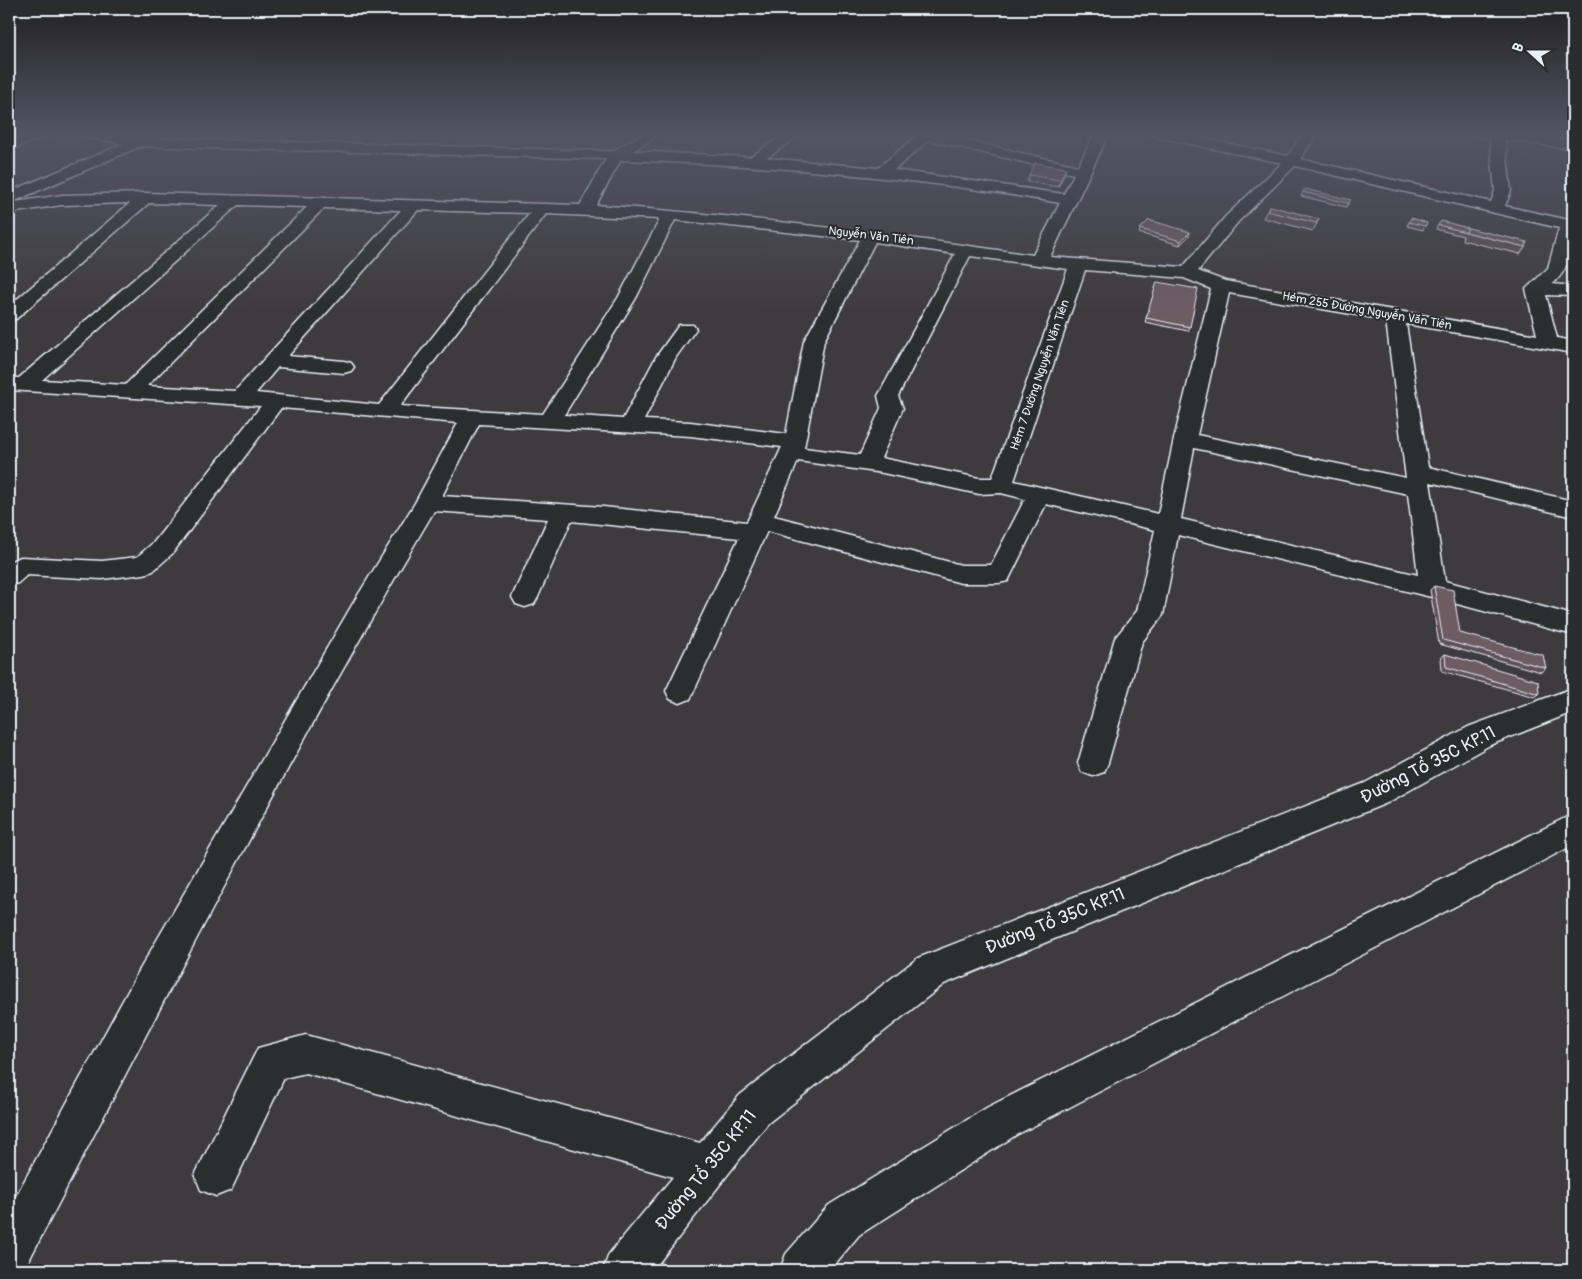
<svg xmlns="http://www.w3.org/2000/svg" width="1582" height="1279" viewBox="0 0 1582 1279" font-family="Pangolin,sans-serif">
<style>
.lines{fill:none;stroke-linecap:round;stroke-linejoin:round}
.minor-casing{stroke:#e8f1f8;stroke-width:3}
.minor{fill:#2a2d2e;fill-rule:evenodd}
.wall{fill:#5f4f56;stroke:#e8f1f8}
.shaded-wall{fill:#4d4046;stroke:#e8f1f8}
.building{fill:#6e5c64;stroke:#e8f1f8}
.labels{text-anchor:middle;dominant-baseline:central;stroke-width:4;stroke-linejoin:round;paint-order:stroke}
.far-street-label{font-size:12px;fill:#e8f1f8;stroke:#2a2d2e}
.near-street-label{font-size:18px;fill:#e8f1f8;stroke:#2a2d2e}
</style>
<rect width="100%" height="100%" fill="#3e3b3e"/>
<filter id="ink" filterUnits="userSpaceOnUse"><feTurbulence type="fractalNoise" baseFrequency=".02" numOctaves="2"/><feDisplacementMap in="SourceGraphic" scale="10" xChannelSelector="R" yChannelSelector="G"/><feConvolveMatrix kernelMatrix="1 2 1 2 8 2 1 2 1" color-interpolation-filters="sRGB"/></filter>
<g filter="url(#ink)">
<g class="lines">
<!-- minor casing -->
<g class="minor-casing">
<g id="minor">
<polygon points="30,133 50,133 48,136 9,150 9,141"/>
<path d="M78 133H110L146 138 613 151 644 133H661L633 151 750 157 786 133H802L767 158 878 168 920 133H936L1078 166 1095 133H1109L1050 257 1183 267 1226 216 1282 163 1157 137 1150 133H1177L1288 156 1303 133H1317L1301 159 1491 202 1495 191 1490 139 1475 136 1473 133H1513L1573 141V149L1505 140 1511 191 1505 206 1573 221C1573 243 1571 270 1552 284L1573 286V296L1546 295 1557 338 1573 341V353L1406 324 1428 467 1573 501V517L1430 482 1445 581 1573 615V635L1431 597 1178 535 1163 615 1142 642 1108 763 1104 772 1093 776 1082 772 1078 763 1115 638 1137 611 1155 530 1046 504 1008 581 999 583H961L767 531 694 691 690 699 680 703 670 699 666 691 739 538 571 521 538 597 534 604 525 607 516 604 512 597 548 519 434 511C288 758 157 1013 25 1268L9 1270V1209L139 971 355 600 415 503 458 423 281 408 172 554 153 571 144 574 102 579 27 575 18 583 9 585V562L21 557 102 561 137 557 154 542 261 406 9 390V378H19L220 205 149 203 16 319 9 321V306L130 203 62 205 9 213V203L62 195 145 193 580 205 606 159 141 146 17 200 9 201V192L123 144 85 137ZM929 140 1074 174 1064 194 894 170ZM621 160C769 165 914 177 1060 203L1033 255C888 234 742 215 596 205ZM1295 166 1559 228 1548 268 1526 289 1537 335 1225 281 1198 271 1238 222ZM238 205 307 207 125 385 42 380ZM324 208 401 210 235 391 147 386ZM418 210 530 213 379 405 256 393 278 367 344 373 351 371 354 367 351 363 344 361 288 356ZM546 214 660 219 618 298 543 414 400 406ZM675 220 860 240 804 341 786 434 690 422 644 420 676 357 696 329 693 325H679L656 357 623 419 564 415 636 298ZM875 242 955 254 878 396 881 408 860 455 804 448 824 341ZM970 256 1068 269 992 478H979L881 458 903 408 898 396ZM1085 270 1184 278 1211 289 1174 439 1158 514 1014 481ZM1229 293 1386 320 1406 478 1197 435ZM479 424 690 436 782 447 747 522 603 507 442 496ZM1194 448 1408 494 1418 575 1181 519ZM798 461 883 473 979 494 1001 493 1025 499 991 565H961L774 516Z"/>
<polygon points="1573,688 1573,712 1490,745 1387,803 944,984 768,1123 653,1270 603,1270 609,1254 673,1177 306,1073 284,1078 231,1190 216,1196 201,1190 195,1175 258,1048 306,1035 700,1143 740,1095 918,958 1365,783 1468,727"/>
<polygon points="1573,814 1573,845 1016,1135 859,1235 830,1270 780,1270 786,1254 829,1205 988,1107"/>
</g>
</g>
<!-- minor -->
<use href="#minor" class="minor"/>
</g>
<!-- wall -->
<g class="wall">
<polygon points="1029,175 1064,175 1058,187 1027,182"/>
<polygon points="1303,192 1349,203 1346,207 1301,196"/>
<polygon points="1267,211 1319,219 1313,231 1263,218"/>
<polygon points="1411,218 1427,223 1423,230 1407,226"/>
<polygon points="1438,225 1525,247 1520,254 1462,240 1463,236 1436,229"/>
<polygon points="1140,229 1189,236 1180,245 1139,233"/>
<polygon points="1157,282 1190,327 1188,331 1145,322"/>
<polygon points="1434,586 1460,633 1546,668 1541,672 1439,644 1430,590"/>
<polygon points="1445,654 1539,694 1535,697 1442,671 1441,658"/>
</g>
<!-- shaded-wall -->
<g class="shaded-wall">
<polygon points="1066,168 1064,175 1058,187 1060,180"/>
<polygon points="1190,232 1189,236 1180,245 1181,241"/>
</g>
<!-- building -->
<g class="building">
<polygon points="1035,163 1066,168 1060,180 1029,175"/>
<polygon points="1305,189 1351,200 1348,203 1303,192"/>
<polygon points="1270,206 1319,219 1316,223 1267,211"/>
<polygon points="1411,218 1427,223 1425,226 1409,222"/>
<polygon points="1149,220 1190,232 1181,241 1140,229"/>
<polygon points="1441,221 1468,228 1466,232 1438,225"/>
<polygon points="1468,228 1527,242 1525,247 1466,232"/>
<polygon points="1157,282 1198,289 1190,327 1146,318"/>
<polygon points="1434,586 1453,590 1460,633 1543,655 1546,668 1443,640"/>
<polygon points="1445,654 1538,681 1539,694 1446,667"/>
</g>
</g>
<!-- sky -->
<linearGradient id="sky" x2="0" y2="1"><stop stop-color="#222022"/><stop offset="0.43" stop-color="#525563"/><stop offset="1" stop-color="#525563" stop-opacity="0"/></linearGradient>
<rect width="1582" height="312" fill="url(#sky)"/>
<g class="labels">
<!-- far-street labels -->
<g class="far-street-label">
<text transform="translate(871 236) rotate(7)">Nguyễn Văn Tiên</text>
<text transform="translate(1367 311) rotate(10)">Hẻm 255 Đường Nguyễn Văn Tiên</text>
<text transform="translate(1040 375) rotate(-71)">Hẻm 7 Đường Nguyễn Văn Tiên</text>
</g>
<!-- near-street labels -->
<g class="near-street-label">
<text transform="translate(1428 765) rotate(-27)">Đường Tổ 35C KP.11</text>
<text transform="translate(1055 921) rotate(-22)">Đường Tổ 35C KP.11</text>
<text transform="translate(706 1170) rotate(-51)">Đường Tổ 35C KP.11</text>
</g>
</g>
<!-- margin -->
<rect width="1582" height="1279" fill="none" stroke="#2a2d2e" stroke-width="30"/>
<rect x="15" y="15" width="1552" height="1249" fill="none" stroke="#e8f1f8" stroke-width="2" filter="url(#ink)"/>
<!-- north arrow -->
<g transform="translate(1530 52) rotate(291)" stroke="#2a2d2e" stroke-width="4" paint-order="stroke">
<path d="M0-4L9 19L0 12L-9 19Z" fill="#e8f1f8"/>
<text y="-8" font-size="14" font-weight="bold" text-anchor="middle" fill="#e8f1f8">B</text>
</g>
</svg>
